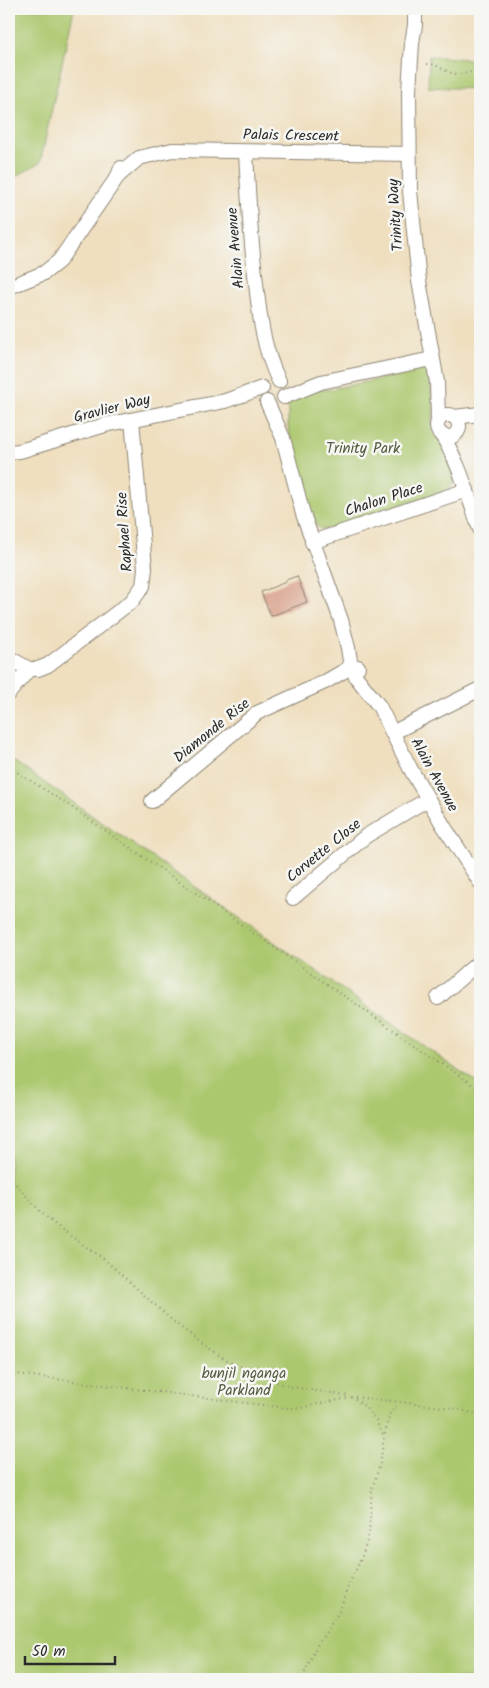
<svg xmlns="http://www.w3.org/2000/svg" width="489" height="1688" viewBox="0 0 489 1688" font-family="Kalam,sans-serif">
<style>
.green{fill:#acc86e;stroke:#6c7a4c}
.building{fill:#d79b84}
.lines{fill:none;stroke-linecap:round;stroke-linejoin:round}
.minor-casing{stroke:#8d8575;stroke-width:16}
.path{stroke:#8d8575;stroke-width:2;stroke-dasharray:1 4;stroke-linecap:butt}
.minor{stroke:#fff;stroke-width:14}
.labels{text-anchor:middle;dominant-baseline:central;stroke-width:5;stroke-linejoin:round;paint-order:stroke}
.street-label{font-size:15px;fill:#2b2b2b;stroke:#f6f6f2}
.park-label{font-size:15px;fill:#525a3f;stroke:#f6f6f2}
</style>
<rect width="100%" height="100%" fill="#f6f6f2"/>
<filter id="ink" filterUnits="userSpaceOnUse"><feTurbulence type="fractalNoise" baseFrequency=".02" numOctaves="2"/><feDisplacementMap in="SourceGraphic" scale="10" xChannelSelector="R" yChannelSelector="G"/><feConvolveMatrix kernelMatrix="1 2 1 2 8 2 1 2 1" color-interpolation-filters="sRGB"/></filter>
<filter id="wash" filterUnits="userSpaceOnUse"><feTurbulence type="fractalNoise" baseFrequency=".0096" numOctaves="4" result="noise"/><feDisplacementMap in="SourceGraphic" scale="20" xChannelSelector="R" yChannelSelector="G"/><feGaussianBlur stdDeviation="1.12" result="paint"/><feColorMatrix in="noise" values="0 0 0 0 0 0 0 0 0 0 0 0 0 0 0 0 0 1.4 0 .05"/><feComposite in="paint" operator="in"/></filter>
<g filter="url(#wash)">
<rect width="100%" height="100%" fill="#efdfbf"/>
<!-- green -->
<g class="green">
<polygon points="9,9 74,9 40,163 9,180"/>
<polygon points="429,56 480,60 480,89 428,87"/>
<polygon points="414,368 425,371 428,375 435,409 432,420 433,432 441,441 455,477 453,484 445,491 330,529 321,529 317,526 312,517 298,469 288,427 288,400 316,388 326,390 405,374 408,369"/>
<polygon points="9,758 480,1085 480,1679 9,1679"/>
</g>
<g id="blocks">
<!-- building -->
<polygon class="building" points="297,576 307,602 271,616 261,592 286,582 286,580"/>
</g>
</g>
<g filter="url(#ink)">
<use href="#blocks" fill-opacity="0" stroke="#8d8575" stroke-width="1"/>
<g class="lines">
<!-- minor casing -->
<g class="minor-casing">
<g id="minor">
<polyline points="415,9 415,25 412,43 409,91 410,191 419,281 437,382 438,421"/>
<path d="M246 152C248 192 250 233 255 274 259 311 262 347 279 381"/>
<polyline points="118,176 139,158 172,150 409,154"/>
<polyline points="9,287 44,273 59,261 118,176 121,168"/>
<polyline points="284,397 321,382 432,359"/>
<polyline points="267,402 283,438 303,514 341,620 348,648 351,667 357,678 379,706 410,768 443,825 480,882"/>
<circle cx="448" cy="426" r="11"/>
<polyline points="454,417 480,414"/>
<path d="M441 434C460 463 468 497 480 529"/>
<polyline points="9,452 20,451 105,425 225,401 262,388"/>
<polyline points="312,542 467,490"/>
<polyline points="9,658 29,669"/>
<polyline points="9,693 29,669 38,669 48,665 132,601 143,586 145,568 132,420"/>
<polyline points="392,733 480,689"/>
<polyline points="152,801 257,713 325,682 351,667 358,667"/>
<polyline points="293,898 366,836 428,799"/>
<polyline points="438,998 480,961"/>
</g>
</g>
<!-- path -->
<g class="path">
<path d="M427 64C437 64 441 69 449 72 461 77 469 72 480 69"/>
<polyline points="9,767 67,804 480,1090"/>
<polyline points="9,1177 42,1213 58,1227 105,1260 174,1322 200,1342 225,1359 267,1379 292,1387 350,1396"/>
<polyline points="9,1373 286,1408 299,1408 353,1397 364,1406 376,1420 384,1437 380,1465 372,1488 369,1534 362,1557 349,1584 340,1610 316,1647 302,1679"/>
<polyline points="355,1397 453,1408 480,1415"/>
<polyline points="385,1434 390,1413 399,1403"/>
</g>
<!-- minor -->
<use href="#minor" class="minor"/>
</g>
</g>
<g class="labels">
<!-- street labels -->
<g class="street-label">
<text transform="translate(291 136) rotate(1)">Palais Crescent</text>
<text transform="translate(396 215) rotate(-94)">Trinity Way</text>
<text transform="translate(236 248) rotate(-95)">Alain Avenue</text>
<text transform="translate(112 409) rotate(-14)">Gravlier Way</text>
<text transform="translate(384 500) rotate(-18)">Chalon Place</text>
<text transform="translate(125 532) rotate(-94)">Raphael Rise</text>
<text transform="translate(212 731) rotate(-39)">Diamonde Rise</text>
<text transform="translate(434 775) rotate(61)">Alain Avenue</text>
<text transform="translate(324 851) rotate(-39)">Corvette Close</text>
</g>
<!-- park labels -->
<g class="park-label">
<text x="363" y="449">Trinity Park</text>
<text x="244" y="1374">bunjil nganga<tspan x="244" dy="17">Parkland</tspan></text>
</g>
</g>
<!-- margin -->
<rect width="489" height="1688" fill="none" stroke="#f6f6f2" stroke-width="30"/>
<!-- scale -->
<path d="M25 1656v8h90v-8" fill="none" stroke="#2b2b2b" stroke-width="2.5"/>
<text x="32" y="1656" font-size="15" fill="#2b2b2b" stroke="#f6f6f2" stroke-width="4" paint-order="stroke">50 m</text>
</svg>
